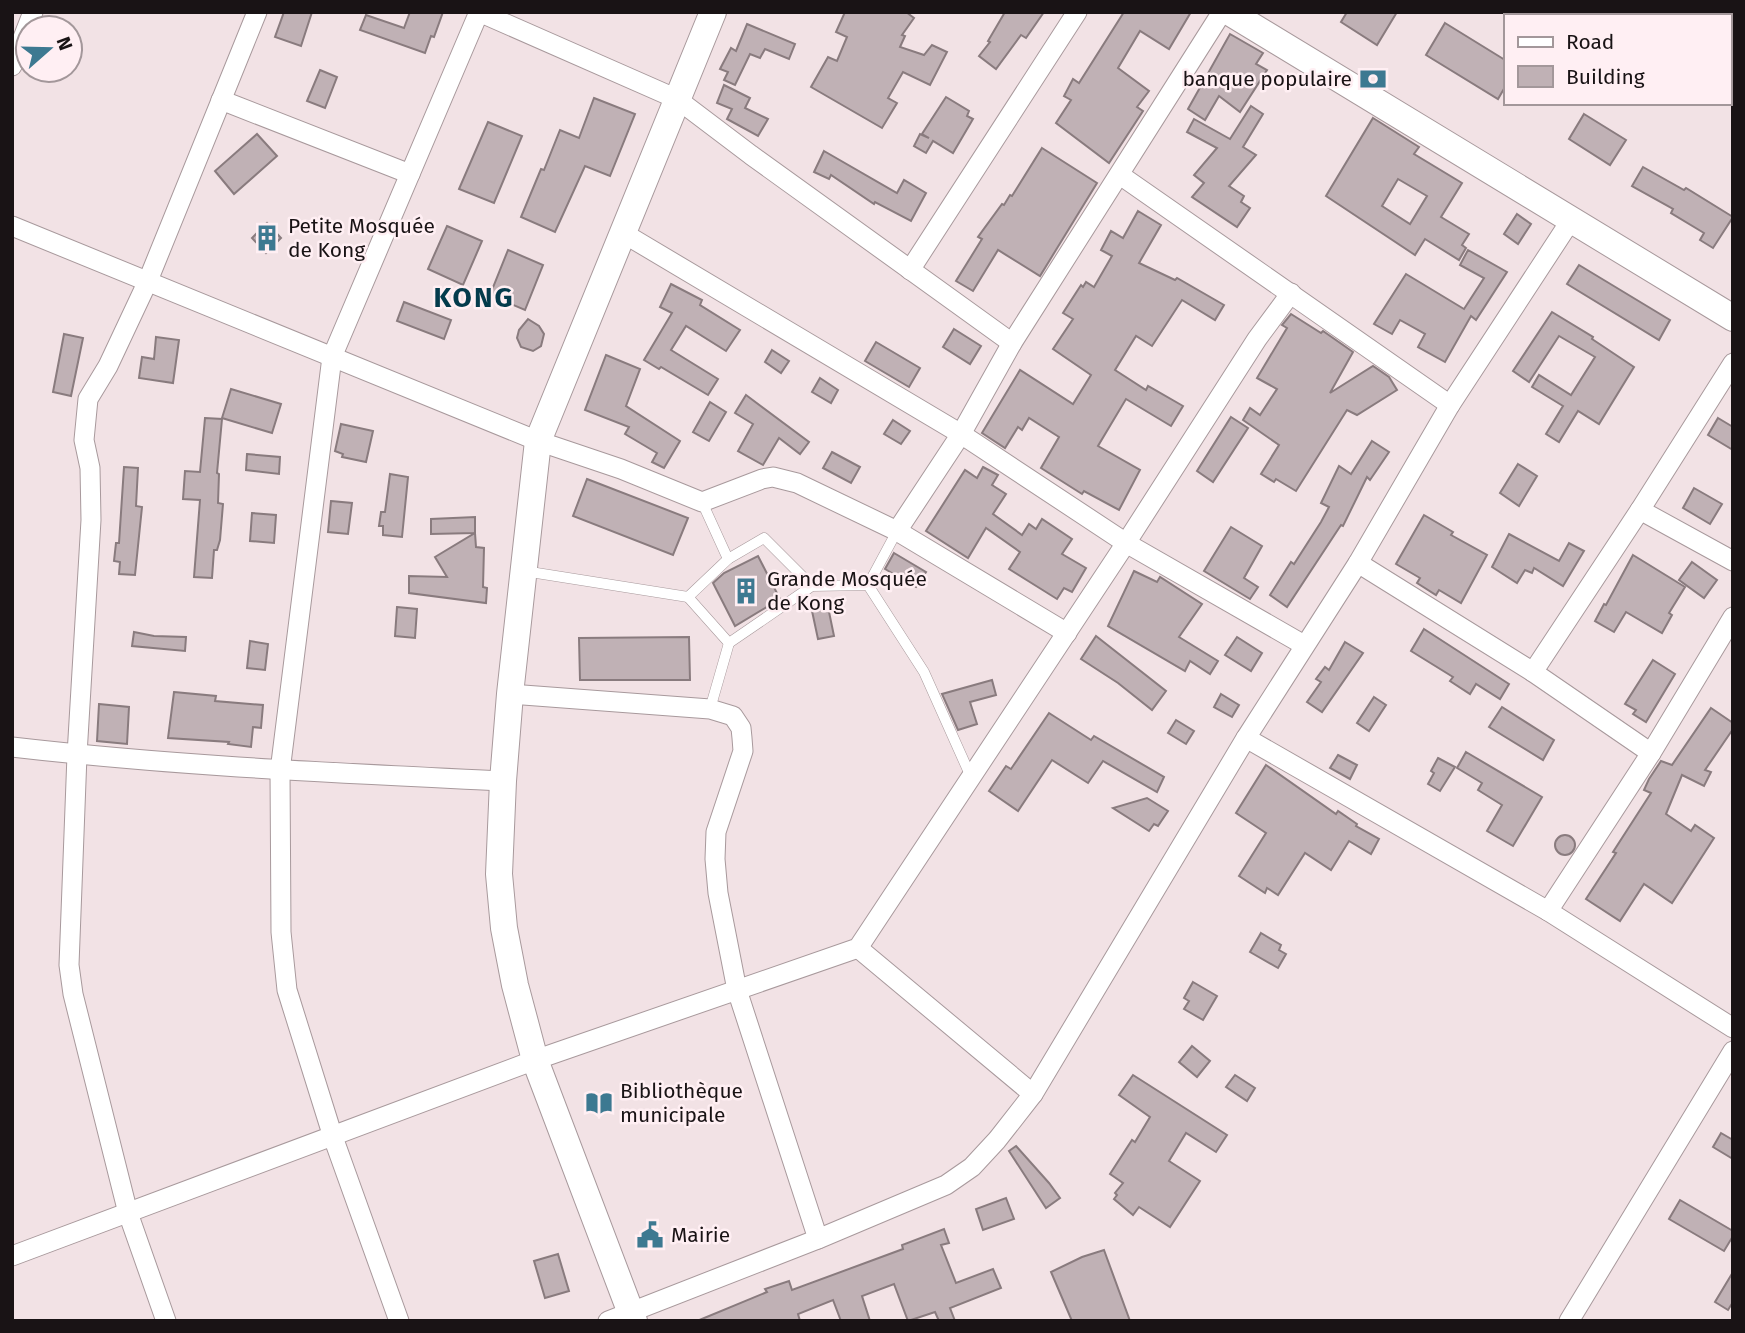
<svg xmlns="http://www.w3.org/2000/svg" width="1745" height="1333" viewBox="0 0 1745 1333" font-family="'Fira Sans',sans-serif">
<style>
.building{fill:#c0b1b5;stroke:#897b7e;stroke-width:2;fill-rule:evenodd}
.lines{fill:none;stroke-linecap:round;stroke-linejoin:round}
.lane-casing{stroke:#a8999c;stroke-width:11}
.street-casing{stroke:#a8999c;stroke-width:21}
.secondary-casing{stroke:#a8999c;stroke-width:28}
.lane{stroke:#fff;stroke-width:10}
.street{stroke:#fff;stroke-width:19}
.secondary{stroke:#fff;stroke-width:26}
.labels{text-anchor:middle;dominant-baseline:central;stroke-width:5;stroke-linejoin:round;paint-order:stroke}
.poi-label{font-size:21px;fill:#191315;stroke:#ffeff3;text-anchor:start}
.district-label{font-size:28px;font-weight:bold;letter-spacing:2px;fill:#043b4c;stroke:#ffeff3}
</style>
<rect width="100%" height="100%" fill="#f2e2e5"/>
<!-- building -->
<g class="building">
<polygon points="284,12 312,12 301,46 275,37"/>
<polygon points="410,12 443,12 434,37 431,36 425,53 360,30 366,15 404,28"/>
<polygon points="845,12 906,12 914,18 902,35 905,36 900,47 924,55 932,45 947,52 930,85 903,72 888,98 897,103 882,128 811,87 828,57 837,61 847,37 836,32"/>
<polygon points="1005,12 1044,12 1026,38 1021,35 996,69 979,56 990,42 988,41"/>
<polygon points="1124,12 1191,12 1169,49 1140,31 1118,68 1149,91 1137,107 1143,111 1109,163 1056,123 1071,100 1064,96 1073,79 1079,83"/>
<polygon points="1347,12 1397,12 1377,45 1341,22"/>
<polygon points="1445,23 1505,60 1505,87 1498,99 1426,55"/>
<polygon points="747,24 795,44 789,59 765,49 760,58 750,54 735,85 724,80 728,72 720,69 731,48 736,51"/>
<polygon points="1230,34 1263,53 1256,64 1267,70 1240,112 1219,96 1205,120 1188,109"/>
<polygon points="320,70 337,77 325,108 307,101"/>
<polygon points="724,85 750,98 745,108 768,119 758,136 727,119 732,109 717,103"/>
<polygon points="946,97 969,111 967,116 973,119 953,153 933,141 926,153 914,146 920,134 929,138 922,134"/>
<polygon points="594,98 635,114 610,176 585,166 555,232 521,217 541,169 544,170 560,130 579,138"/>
<polygon points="1251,106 1263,114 1243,147 1256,155 1229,186 1244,196 1241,202 1250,208 1237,227 1192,197 1204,183 1194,175 1217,148 1187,132 1194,119 1230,139"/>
<polygon points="1584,114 1626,140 1610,165 1569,139"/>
<path d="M1373 118 1419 147 1414 154 1462 183 1441 217 1469 234 1462 245 1466 248 1459 260 1425 239 1415 255 1326 196ZM1398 179 1427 196 1410 224 1382 206Z"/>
<polygon points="488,122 522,136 494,203 459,189"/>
<polygon points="257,134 277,156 234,194 215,171"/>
<polygon points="1042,148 1097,183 1040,276 998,250 973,291 956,281 982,239 978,237 1002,204 1004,205 1010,195 1012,196"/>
<polygon points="824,151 897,193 904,180 926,193 911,221 875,202 874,204 831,175 829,179 814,172"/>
<polygon points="1643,167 1684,190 1686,188 1733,217 1713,248 1700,240 1704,233 1671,213 1673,209 1632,186"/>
<polygon points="1138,211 1161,225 1139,263 1175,280 1177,278 1224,305 1215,320 1182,300 1152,346 1136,336 1115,370 1146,390 1148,386 1183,406 1171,426 1126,399 1098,446 1140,470 1119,510 1084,491 1082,494 1041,468 1059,437 1029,418 1022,430 1018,427 1005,448 982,433 1020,370 1073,404 1091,375 1053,349 1073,319 1063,313 1081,285 1083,287 1086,282 1094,287 1112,256 1101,250 1111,231 1123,238"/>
<polygon points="1517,214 1531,224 1518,244 1504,234"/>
<polygon points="267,223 281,238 266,253 252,238"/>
<polygon points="447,226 482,241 463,285 428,269"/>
<polygon points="508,250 543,265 525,310 490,295"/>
<polygon points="1468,250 1507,272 1476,320 1471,316 1445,362 1418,347 1425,334 1400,320 1392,334 1374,324 1406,274 1464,309 1484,278 1460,265"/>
<polygon points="1579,265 1670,320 1659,340 1567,284"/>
<polygon points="671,284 702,300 700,305 740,330 726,351 686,326 671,350 718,379 708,395 661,367 659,369 644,360 672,313 660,307"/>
<polygon points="404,302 451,320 444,339 397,321"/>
<polygon points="1552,312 1593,337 1592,339 1634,367 1599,424 1578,411 1559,442 1546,434 1563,406 1532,387 1539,375 1571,395 1595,357 1559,336 1529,382 1513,371"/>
<polygon points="1291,314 1321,333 1323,331 1353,352 1330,393 1373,366 1389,377 1397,390 1357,415 1347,410 1296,491 1276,479 1274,482 1261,474 1279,445 1243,420 1250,408 1260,415 1277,389 1257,378 1287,328 1282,325"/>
<polygon points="528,319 539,326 544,334 541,346 533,351 521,347 517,338 519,330"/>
<polygon points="954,329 981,346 970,364 943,347"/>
<polygon points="64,334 83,338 71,396 53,392"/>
<polygon points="156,337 179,340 173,383 139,378 142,357 154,359"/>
<polygon points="876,342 920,368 909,387 865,361"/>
<polygon points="772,350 789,361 781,373 765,362"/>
<polygon points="606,355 640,369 626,406 680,441 664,468 652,462 657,453 625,434 629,427 585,410"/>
<polygon points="820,378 838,390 831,403 812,392"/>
<polygon points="231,389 281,404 272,433 222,418"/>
<polygon points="746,395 809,442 800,454 779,438 763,465 738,451 753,424 735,413"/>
<polygon points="710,402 726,412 709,441 693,432"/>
<polygon points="1231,417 1248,428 1213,482 1197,471"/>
<polygon points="205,418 222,419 217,473 219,474 218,503 223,504 220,540 217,550 214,550 212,578 194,577 200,500 183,499 185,471 200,472"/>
<polygon points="1718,418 1733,427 1733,450 1708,435"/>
<polygon points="893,420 910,431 901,444 884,434"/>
<polygon points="341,424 373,431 366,462 342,457 343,454 335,451"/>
<polygon points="1372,441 1389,452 1370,480 1367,477 1343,526 1341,525 1287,607 1270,595 1291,562 1294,564 1321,522 1329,507 1321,503 1339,466 1351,474"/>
<polygon points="832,452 860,467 851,483 823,468"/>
<polygon points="247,454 280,457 279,474 246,470"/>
<polygon points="1518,464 1537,476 1519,506 1500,493"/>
<polygon points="124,467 138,468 136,506 142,507 135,575 119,574 120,562 114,561 116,543 119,543"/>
<polygon points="983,467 998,475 992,485 1006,494 993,514 1022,535 1029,524 1036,529 1042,519 1072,539 1062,554 1086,568 1072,592 1064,588 1057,599 1009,569 1020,552 986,528 968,558 926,531 965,470 977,478"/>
<polygon points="390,474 408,477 402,537 383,535 383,526 379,526 381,512 385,512"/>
<polygon points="587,479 688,518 673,555 573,516"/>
<polygon points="1694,488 1722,504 1710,524 1683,508"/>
<polygon points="331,501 352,503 348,534 328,532"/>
<polygon points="252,513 276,515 274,543 250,541"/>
<polygon points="1424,515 1453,532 1451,535 1487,555 1461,603 1439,590 1436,595 1417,583 1420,578 1396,564"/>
<polygon points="475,517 475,533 431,534 431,519"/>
<polygon points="1231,527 1262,546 1244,578 1258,587 1250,599 1204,571"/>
<polygon points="475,533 476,547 484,548 483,587 487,588 486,603 409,593 409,576 447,577 435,557"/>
<polygon points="1509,534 1559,561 1569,543 1584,551 1563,586 1534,568 1532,573 1525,570 1517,583 1492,567"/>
<polygon points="894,553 926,572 916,587 885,569"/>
<polygon points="1633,555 1685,587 1669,613 1672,615 1662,633 1626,612 1614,632 1595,621 1604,604 1606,605"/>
<polygon points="758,556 780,599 735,626 713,583 724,573"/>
<polygon points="1692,562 1717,580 1704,598 1679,580"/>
<polygon points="1134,571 1157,582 1160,577 1202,604 1179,637 1218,661 1210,674 1190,661 1185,671 1108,626"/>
<polygon points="397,607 417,609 415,638 395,636"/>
<polygon points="828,607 834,636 818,639 812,611"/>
<polygon points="1424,629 1509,684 1500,699 1476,684 1470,694 1450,681 1453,677 1411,651"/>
<polygon points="134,632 154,636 186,637 185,651 132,646"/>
<polygon points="1096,636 1166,691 1152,710 1118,683 1081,659"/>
<polygon points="689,637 690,680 580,680 579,638"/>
<polygon points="1237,637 1262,653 1251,671 1225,655"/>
<polygon points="250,641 268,644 265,670 247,668"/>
<polygon points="1345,642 1363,653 1322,712 1307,702 1321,682 1316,679 1325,667 1329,670"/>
<polygon points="1653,660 1675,674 1646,722 1633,714 1636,710 1625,704"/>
<polygon points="992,680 996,695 970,702 977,724 958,730 942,694"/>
<polygon points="174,692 216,696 215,701 263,705 261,728 253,727 251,747 228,744 229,742 168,738"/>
<polygon points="1221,694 1239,705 1232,717 1214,707"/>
<polygon points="1374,697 1386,705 1369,731 1357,723"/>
<polygon points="99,704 129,707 127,744 97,741"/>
<polygon points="1502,707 1554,740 1543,760 1489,727"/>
<polygon points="1711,708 1733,723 1733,729 1705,770 1711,772 1704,786 1682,775 1666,814 1691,831 1695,825 1714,838 1672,903 1644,884 1620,921 1586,899 1616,853 1613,852 1651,793 1644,790 1649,779 1661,761 1672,765"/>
<polygon points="1049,713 1091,740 1094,736 1164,777 1157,792 1103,761 1088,783 1052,760 1018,811 989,791 1006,766 1011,769"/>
<polygon points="1176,720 1194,731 1186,744 1168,733"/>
<polygon points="1466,752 1542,797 1513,846 1487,831 1502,805 1478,790 1482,783 1457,768"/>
<polygon points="1338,755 1357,765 1350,779 1330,768"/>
<polygon points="1438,758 1455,767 1440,791 1428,784 1434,773 1431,771"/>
<polygon points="1266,765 1336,814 1338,811 1357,824 1356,826 1379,839 1371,854 1349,841 1331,870 1305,853 1278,895 1267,888 1265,893 1239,876 1266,833 1236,813"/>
<polygon points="1147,798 1168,811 1158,826 1154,824 1149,831 1113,808"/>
<circle cx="1565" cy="845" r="10"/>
<polygon points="1261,933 1281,945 1279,950 1286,954 1278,968 1250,952"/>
<polygon points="1193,982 1217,996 1203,1020 1184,1009 1189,1001 1184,998"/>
<polygon points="1192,1046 1210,1061 1197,1077 1179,1062"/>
<polygon points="1133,1075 1227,1135 1216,1152 1186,1133 1169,1161 1200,1181 1170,1227 1139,1207 1133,1215 1114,1199 1117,1195 1115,1193 1123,1183 1110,1174 1132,1140 1135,1142 1150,1117 1119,1095"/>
<polygon points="1235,1075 1255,1088 1247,1101 1226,1087"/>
<polygon points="1721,1133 1733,1140 1733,1159 1713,1147"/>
<polygon points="1016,1146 1049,1183 1060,1198 1046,1208 1009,1151"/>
<polygon points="1006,1198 1014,1219 983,1230 976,1209"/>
<polygon points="1680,1200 1733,1231 1733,1236 1724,1251 1669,1219"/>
<polygon points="944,1229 949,1243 941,1245 956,1283 993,1269 1001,1288 950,1308 955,1321 939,1321 935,1312 908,1321 894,1284 862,1296 870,1321 841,1321 833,1300 798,1314 800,1321 697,1321 767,1292 765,1289 789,1281 792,1290 903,1249 902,1245"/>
<polygon points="1104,1250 1130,1321 1072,1321 1051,1272 1082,1257"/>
<polygon points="558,1254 569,1291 545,1298 534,1261"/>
<polygon points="1733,1272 1733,1302 1728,1310 1715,1302"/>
</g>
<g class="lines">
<!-- lane casing -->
<g class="lane-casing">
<g id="lane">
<polyline points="702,502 728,559"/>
<polyline points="524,571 688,597"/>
<polyline points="868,585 924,672 971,777"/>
<polyline points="868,585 897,531"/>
<polyline points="812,586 729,643 688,597 728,559 764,538 812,586 868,585"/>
<polyline points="710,709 729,643"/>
</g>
</g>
<!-- street casing -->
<g class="street-casing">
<g id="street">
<polyline points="12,66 33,12"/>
<polyline points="221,100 410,174"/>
<polyline points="1120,175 1450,405"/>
<polyline points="12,226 538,441 621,469 702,502 762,479 773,477 797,483 897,531 1067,633"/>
<polyline points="623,233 961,434 1126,543 1304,645"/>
<polyline points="910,270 1077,12"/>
<polyline points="1640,510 1733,363"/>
<polyline points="897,531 961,434 1012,343 1222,12"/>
<polyline points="1358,563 1533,672 1640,510 1733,561"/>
<polyline points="1533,672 1651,753"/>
<polyline points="510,694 710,709 733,716 741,728 742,738 743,751 716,832 715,859 718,893 737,990 818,1239"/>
<polyline points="1246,738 1548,911 1733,1028"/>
<path d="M12 747C175 766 339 773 503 781"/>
<polyline points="1548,911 1651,753 1733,617"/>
<polyline points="858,948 1033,1094"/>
<polyline points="12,1256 535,1060 858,948 1126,543 1257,339 1291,293"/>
<polyline points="166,1321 128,1213 73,994 69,965 77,755 91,520 90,468 84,440 88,399 108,366 147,283 257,12"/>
<polyline points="399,1321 333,1137 287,990 281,932 280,771 332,357 479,12 677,99 751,155 1012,343"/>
<polyline points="608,1321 818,1239 946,1185 972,1167 997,1140 1033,1094 1246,738 1358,563 1450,405 1571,220"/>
<polyline points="1569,1321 1733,1051"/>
</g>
</g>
<!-- secondary casing -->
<g class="secondary-casing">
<g id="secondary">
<polyline points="1229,12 1733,318"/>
<polyline points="634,1321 535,1060 515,985 504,928 499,874 503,781 510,694 538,441 713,12"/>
</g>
</g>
<!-- lane -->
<use href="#lane" class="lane"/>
<!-- street -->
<use href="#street" class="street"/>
<!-- secondary -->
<use href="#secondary" class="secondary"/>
</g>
<!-- icons -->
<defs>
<g id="bank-bare" transform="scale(2.1)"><path d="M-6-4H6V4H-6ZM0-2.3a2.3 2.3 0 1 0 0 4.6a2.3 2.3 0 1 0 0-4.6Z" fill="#3d7991" stroke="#ffeff3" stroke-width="2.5" paint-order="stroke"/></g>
<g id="building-bare" transform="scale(2.1)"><path d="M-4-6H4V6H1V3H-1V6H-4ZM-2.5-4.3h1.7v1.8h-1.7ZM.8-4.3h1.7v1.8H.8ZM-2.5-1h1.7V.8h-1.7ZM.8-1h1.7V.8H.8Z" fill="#3d7991" stroke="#ffeff3" stroke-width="2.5" paint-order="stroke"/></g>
<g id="library-bare" transform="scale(2.1)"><path d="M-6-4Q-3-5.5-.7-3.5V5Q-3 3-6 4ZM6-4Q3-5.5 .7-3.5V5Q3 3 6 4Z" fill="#3d7991" stroke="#ffeff3" stroke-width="2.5" paint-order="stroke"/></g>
<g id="civic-bare" transform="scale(2.1)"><path d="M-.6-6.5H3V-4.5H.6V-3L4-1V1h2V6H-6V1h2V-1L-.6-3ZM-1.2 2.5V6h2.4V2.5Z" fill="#3d7991" stroke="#ffeff3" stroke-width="2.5" paint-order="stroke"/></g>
</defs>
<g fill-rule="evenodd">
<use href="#bank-bare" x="1373" y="79"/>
<use href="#building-bare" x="267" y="238"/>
<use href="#building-bare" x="746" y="591"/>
<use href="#library-bare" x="599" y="1103"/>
<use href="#civic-bare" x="650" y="1235"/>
</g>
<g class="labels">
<!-- poi labels -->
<g class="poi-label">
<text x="1352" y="79" text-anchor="end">banque populaire</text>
<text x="288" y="226">Petite Mosquée<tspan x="288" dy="24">de Kong</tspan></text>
<text x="767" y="579">Grande Mosquée<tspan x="767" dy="24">de Kong</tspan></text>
<text x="620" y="1091">Bibliothèque<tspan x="620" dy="24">municipale</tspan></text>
<text x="671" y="1235">Mairie</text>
</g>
<!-- district labels -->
<g class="district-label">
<text x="474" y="297">KONG</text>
</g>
</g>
<!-- border -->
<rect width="1745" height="1333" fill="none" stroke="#191315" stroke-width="28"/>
<!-- legend -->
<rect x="1504" y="14" width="228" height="91" fill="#ffeff3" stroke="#a3979a" stroke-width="2"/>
<rect x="1518" y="37" width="35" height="10" fill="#ffffff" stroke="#a3979a" stroke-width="2"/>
<text x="1566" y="49" font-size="21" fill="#191315">Road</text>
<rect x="1518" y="66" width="35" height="21" fill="#c0b1b5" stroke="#a3979a" stroke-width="2"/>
<text x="1566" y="84" font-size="21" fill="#191315">Building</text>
<!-- north arrow -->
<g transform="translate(49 49) rotate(70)"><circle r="33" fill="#ffeff3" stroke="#a3979a" stroke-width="2"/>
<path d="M0-5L12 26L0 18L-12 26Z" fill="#3d7991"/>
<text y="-10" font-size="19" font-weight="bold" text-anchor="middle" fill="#191315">N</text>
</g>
</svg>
